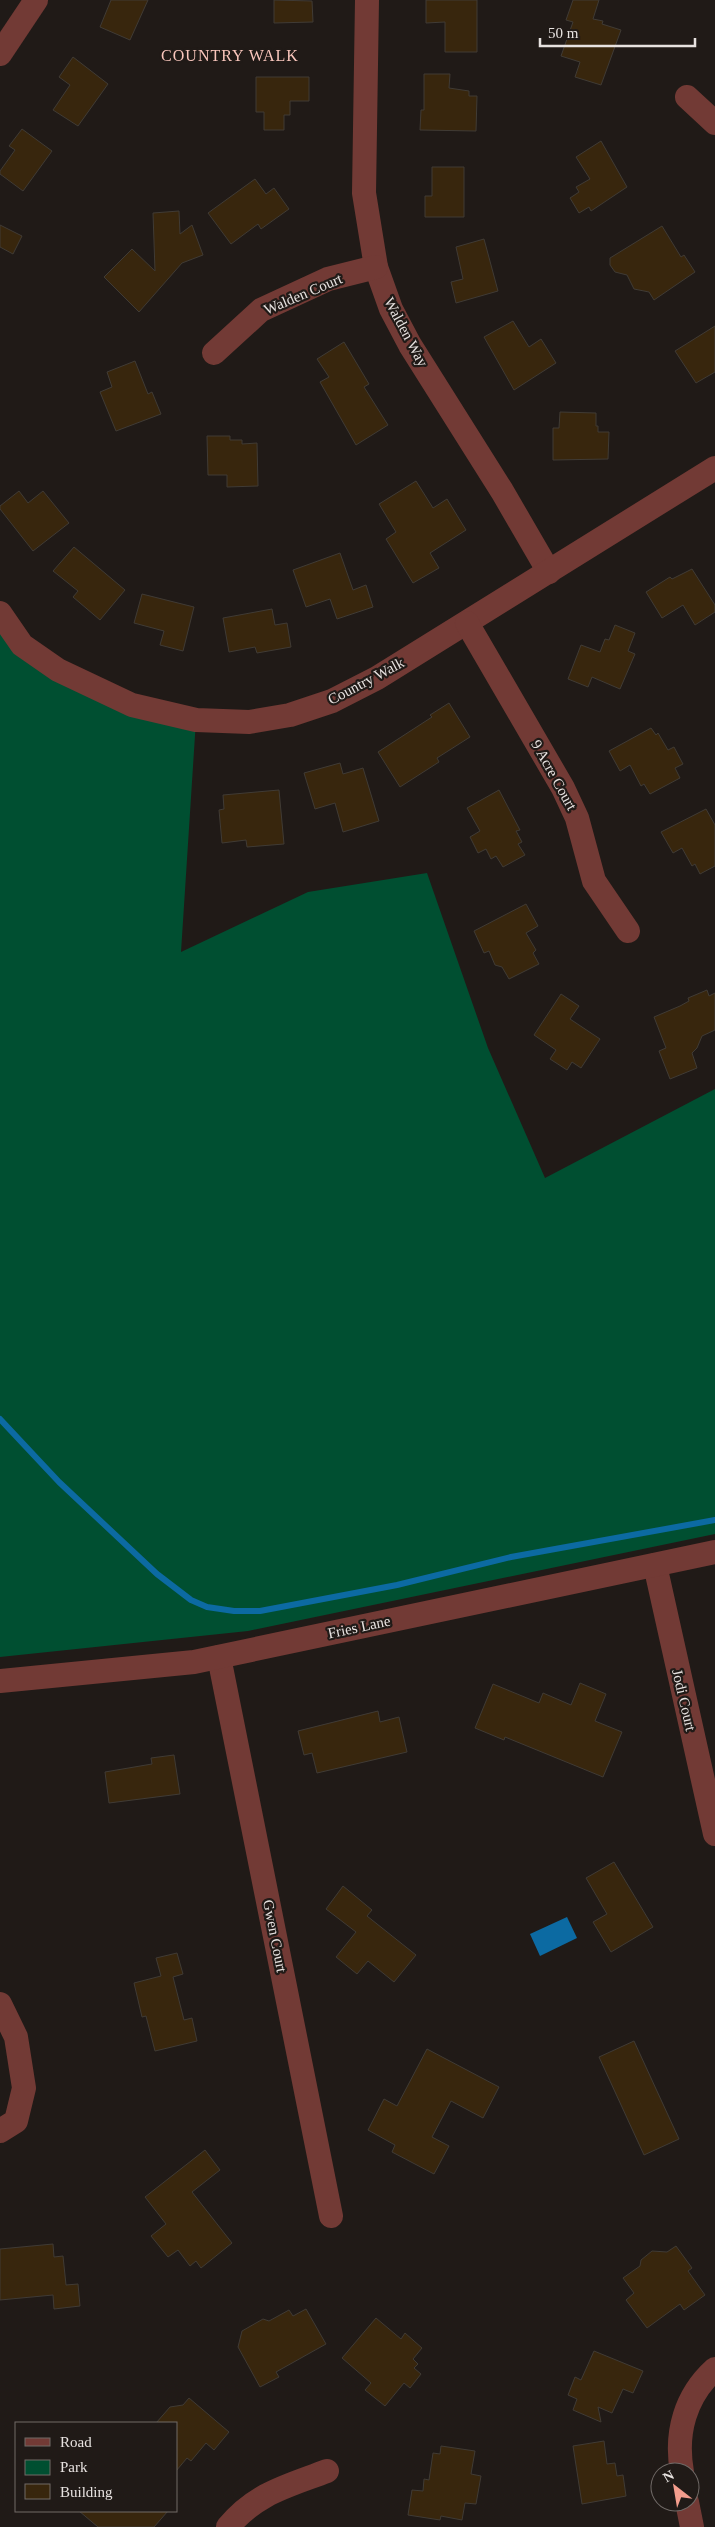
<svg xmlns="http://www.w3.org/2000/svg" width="715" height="2527" viewBox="0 0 715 2527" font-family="Georgia,serif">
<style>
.green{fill:#004f31}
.water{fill:#0c6aa2}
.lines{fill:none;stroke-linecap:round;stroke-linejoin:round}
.stream{stroke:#0c6aa2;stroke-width:6}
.building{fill:#38260d;stroke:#403b35}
.minor{stroke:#723a35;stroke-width:24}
.labels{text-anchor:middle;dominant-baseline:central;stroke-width:4.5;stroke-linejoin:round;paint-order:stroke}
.street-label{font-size:15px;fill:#e7e2e0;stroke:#201a17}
.neighbourhood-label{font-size:16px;letter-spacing:1px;fill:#f9c6bc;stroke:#201a17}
</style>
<rect width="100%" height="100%" fill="#201a17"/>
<!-- green -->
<polygon class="green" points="0,613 22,645 196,720 181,952 308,892 427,873 488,1048 545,1178 715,1089 715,1534 248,1631 0,1657"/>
<!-- water -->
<polygon class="water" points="567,1917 577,1938 540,1956 530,1934"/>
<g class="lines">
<!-- stream -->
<polyline class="stream" points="0,1419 59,1482 157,1574 191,1600 207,1607 234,1611 260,1611 397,1585 511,1557 715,1520"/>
</g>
<!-- building -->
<g class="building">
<polygon points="111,0 148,0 130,40 100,27"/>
<polygon points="274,0 312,1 313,22 274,23"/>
<polygon points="426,0 477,0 477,52 445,52 445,22 426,23"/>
<polygon points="573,0 599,0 593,19 603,21 602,24 621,30 601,85 575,77 580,62 561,56 573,22 566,20"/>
<polygon points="73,57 108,84 78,126 53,110 70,85 59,77"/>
<polygon points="424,74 450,74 449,88 469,91 469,96 477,96 476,131 420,130 421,110 424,110"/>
<polygon points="256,77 309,77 309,101 290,101 290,115 284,115 284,130 264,130 264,112 256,112"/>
<polygon points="22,129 52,151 23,191 0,174 0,171 15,150 9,146"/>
<polygon points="601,141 627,187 591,211 589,207 579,213 570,198 579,192 576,187 590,179 576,157"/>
<polygon points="432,167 464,167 464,217 425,217 425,196 432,196"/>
<polygon points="255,179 266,194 274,188 289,209 261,229 258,224 231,244 208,213"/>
<polygon points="179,211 180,234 192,225 203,255 182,263 139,312 104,277 132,249 155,271 153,213"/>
<polygon points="0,225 22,236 13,254 0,247"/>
<polygon points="662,226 681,257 684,255 695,272 654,300 649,292 634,289 627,275 615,272 610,265 610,258"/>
<polygon points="484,239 498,291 456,303 451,282 463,279 456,247"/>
<polygon points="513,321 529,347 541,339 556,363 514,390 484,337"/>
<polygon points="715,326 715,372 696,383 675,351"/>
<polygon points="344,342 369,384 364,387 388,425 356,445 320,382 329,377 317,359"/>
<polygon points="135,361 148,394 152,392 161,414 116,431 100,392 112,387 107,372"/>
<polygon points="560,412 596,413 596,426 598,426 598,432 609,432 608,459 553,460 553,428 559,428"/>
<polygon points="207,436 230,436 230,440 242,440 242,444 257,443 258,486 227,487 227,475 208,475"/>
<polygon points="416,481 433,508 447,499 466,530 430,553 439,568 413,583 386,539 396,532 379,504"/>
<polygon points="19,491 28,503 43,491 69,523 33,551 0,509 0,506"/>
<polygon points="74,547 125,590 100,620 73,597 78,591 53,571"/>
<polygon points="340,553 353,590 366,585 373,607 337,619 330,599 306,607 293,570"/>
<polygon points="692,569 715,605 715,612 695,625 683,605 662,618 646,592 670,577 672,579"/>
<polygon points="142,594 194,607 183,651 160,645 164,631 134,623"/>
<polygon points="272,609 275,625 287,623 291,647 257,653 255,647 229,652 223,618"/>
<polygon points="615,625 635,633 628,651 635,654 620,689 592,677 588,687 568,679 581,645 600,652 605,639 609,640"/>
<polygon points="449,703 470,737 437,758 439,762 400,787 378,752 432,717 430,715"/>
<polygon points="651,728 656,735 658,733 668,750 674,747 683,764 675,768 680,778 650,794 644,784 641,786 630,765 620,771 609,751"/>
<polygon points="340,763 343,774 363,768 379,821 343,832 335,803 315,809 304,773"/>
<polygon points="279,790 284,844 247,847 246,840 222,843 219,810 224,809 223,795"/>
<polygon points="499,790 520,830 516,831 522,842 518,844 525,855 503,867 496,856 491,859 486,849 478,853 470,837 480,831 467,808"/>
<polygon points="706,809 715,825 715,866 700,874 695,864 692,866 682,848 673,853 661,832"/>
<polygon points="526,904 538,926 526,933 536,950 533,953 539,964 509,979 502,967 495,965 489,951 484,953 474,931"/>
<polygon points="707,990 709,996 715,993 715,1030 702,1036 697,1048 692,1053 697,1068 670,1079 659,1051 666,1048 654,1017 680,1006 689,1001 688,998"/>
<polygon points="561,994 579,1006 570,1019 600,1039 581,1068 572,1062 567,1070 550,1059 556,1050 534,1035"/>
<polygon points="580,1683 606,1694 595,1721 622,1732 603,1777 505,1737 504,1740 475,1728 493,1684 539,1703 543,1693 571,1705"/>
<polygon points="378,1711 380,1722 399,1717 407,1752 317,1773 312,1753 304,1755 298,1731"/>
<polygon points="174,1755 180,1794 109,1803 105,1772 152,1764 151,1758"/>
<polygon points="614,1862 653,1927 611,1952 593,1922 607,1914 586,1878"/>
<polygon points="343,1886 372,1910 367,1916 416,1955 394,1982 368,1961 357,1974 336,1957 356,1932 326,1909"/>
<polygon points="177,1953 183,1974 173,1977 184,2020 192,2018 197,2041 155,2051 146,2016 142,2017 134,1983 161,1976 156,1958"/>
<polygon points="634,2041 679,2139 644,2155 599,2057"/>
<polygon points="427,2049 499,2087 483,2118 451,2101 432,2137 449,2146 434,2174 392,2152 395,2145 368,2130 384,2099 397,2106"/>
<polygon points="205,2150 220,2170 192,2192 232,2243 201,2268 196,2261 190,2266 178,2250 168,2257 151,2236 166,2224 145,2197"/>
<polygon points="53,2244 54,2257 63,2256 66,2285 78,2284 80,2306 54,2309 53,2295 0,2300 0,2249"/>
<polygon points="676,2246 692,2268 688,2271 705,2295 684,2310 680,2304 647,2328 626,2300 634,2293 623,2278 640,2266 641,2260 652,2251 667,2252"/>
<polygon points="306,2309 326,2344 276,2372 279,2377 260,2387 238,2347 242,2331 263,2319 269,2321 289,2310 293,2316"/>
<polygon points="376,2318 401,2339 405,2333 422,2348 413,2359 418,2364 414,2368 421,2374 410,2388 404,2383 385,2406 365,2390 371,2383 342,2358"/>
<polygon points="594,2351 643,2371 633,2393 623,2389 612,2413 598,2407 601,2422 573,2410 577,2399 568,2395 575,2377 581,2380"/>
<polygon points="189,2398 229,2432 214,2450 206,2443 191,2461 187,2458 176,2471 176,2423 156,2423 170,2407 183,2405"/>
<polygon points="604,2441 607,2464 615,2463 617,2476 623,2475 626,2496 582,2504 573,2446"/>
<polygon points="441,2446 475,2451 471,2474 481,2476 476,2504 465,2503 462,2520 441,2516 440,2520 408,2515 412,2490 423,2491 424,2479 429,2480 433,2453 440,2454"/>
<polygon points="79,2511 168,2511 154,2527 98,2527"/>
</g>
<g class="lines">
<!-- minor -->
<g class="minor">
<polyline points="367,0 364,193 376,267 391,309 410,345 502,491 549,572"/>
<polyline points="0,54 36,0"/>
<polyline points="687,97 715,123"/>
<polyline points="214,353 261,310 328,279 376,267"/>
<polyline points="0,613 22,645 58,670 132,705 196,720 249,722 290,715 332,701 377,678 715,468"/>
<polyline points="467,623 563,788 577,818 594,881 628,931"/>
<polyline points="655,1565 715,1834"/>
<polyline points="219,1657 331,2216"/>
<polyline points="0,1681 194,1662 715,1552"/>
<polyline points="0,2004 16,2037 24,2088 16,2121 0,2131"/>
<path d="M682 2472C675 2433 685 2396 715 2369"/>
<polyline points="687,2502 692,2527"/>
<path d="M228 2527C256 2493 288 2486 327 2471"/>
</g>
</g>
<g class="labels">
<!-- street labels -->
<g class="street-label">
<text transform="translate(303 294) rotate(-23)">Walden Court</text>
<text transform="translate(406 332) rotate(62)">Walden Way</text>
<text transform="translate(366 681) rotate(-28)">Country Walk</text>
<text transform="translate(554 775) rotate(61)">9 Acre Court</text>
<text transform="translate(359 1627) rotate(-12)">Fries Lane</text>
<text transform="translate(684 1700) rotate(77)">Jodi Court</text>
<text transform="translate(275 1936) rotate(79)">Gwen Court</text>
</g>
<!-- neighbourhood labels -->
<g class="neighbourhood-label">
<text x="230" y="55">COUNTRY WALK</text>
</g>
</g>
<!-- legend -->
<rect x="15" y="2422" width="162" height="90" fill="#201a17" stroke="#706a67"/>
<rect x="25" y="2438" width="25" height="8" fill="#723a35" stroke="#706a67"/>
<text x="60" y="2447" font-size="15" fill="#e7e2e0">Road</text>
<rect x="25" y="2460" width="25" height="15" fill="#004f31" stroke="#706a67"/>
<text x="60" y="2472" font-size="15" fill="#e7e2e0">Park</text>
<rect x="25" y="2484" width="25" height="15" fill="#38260d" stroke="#706a67"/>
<text x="60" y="2497" font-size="15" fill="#e7e2e0">Building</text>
<!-- north arrow -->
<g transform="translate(675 2487) rotate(329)"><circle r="24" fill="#201a17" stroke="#706a67"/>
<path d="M0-4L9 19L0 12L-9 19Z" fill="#f49d8d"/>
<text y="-8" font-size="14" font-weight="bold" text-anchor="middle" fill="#e7e2e0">N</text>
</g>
<!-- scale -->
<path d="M540 38v8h155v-8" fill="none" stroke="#e7e2e0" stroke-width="2.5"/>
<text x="548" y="38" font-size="15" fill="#e7e2e0" stroke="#201a17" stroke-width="4" paint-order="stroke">50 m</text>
</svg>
